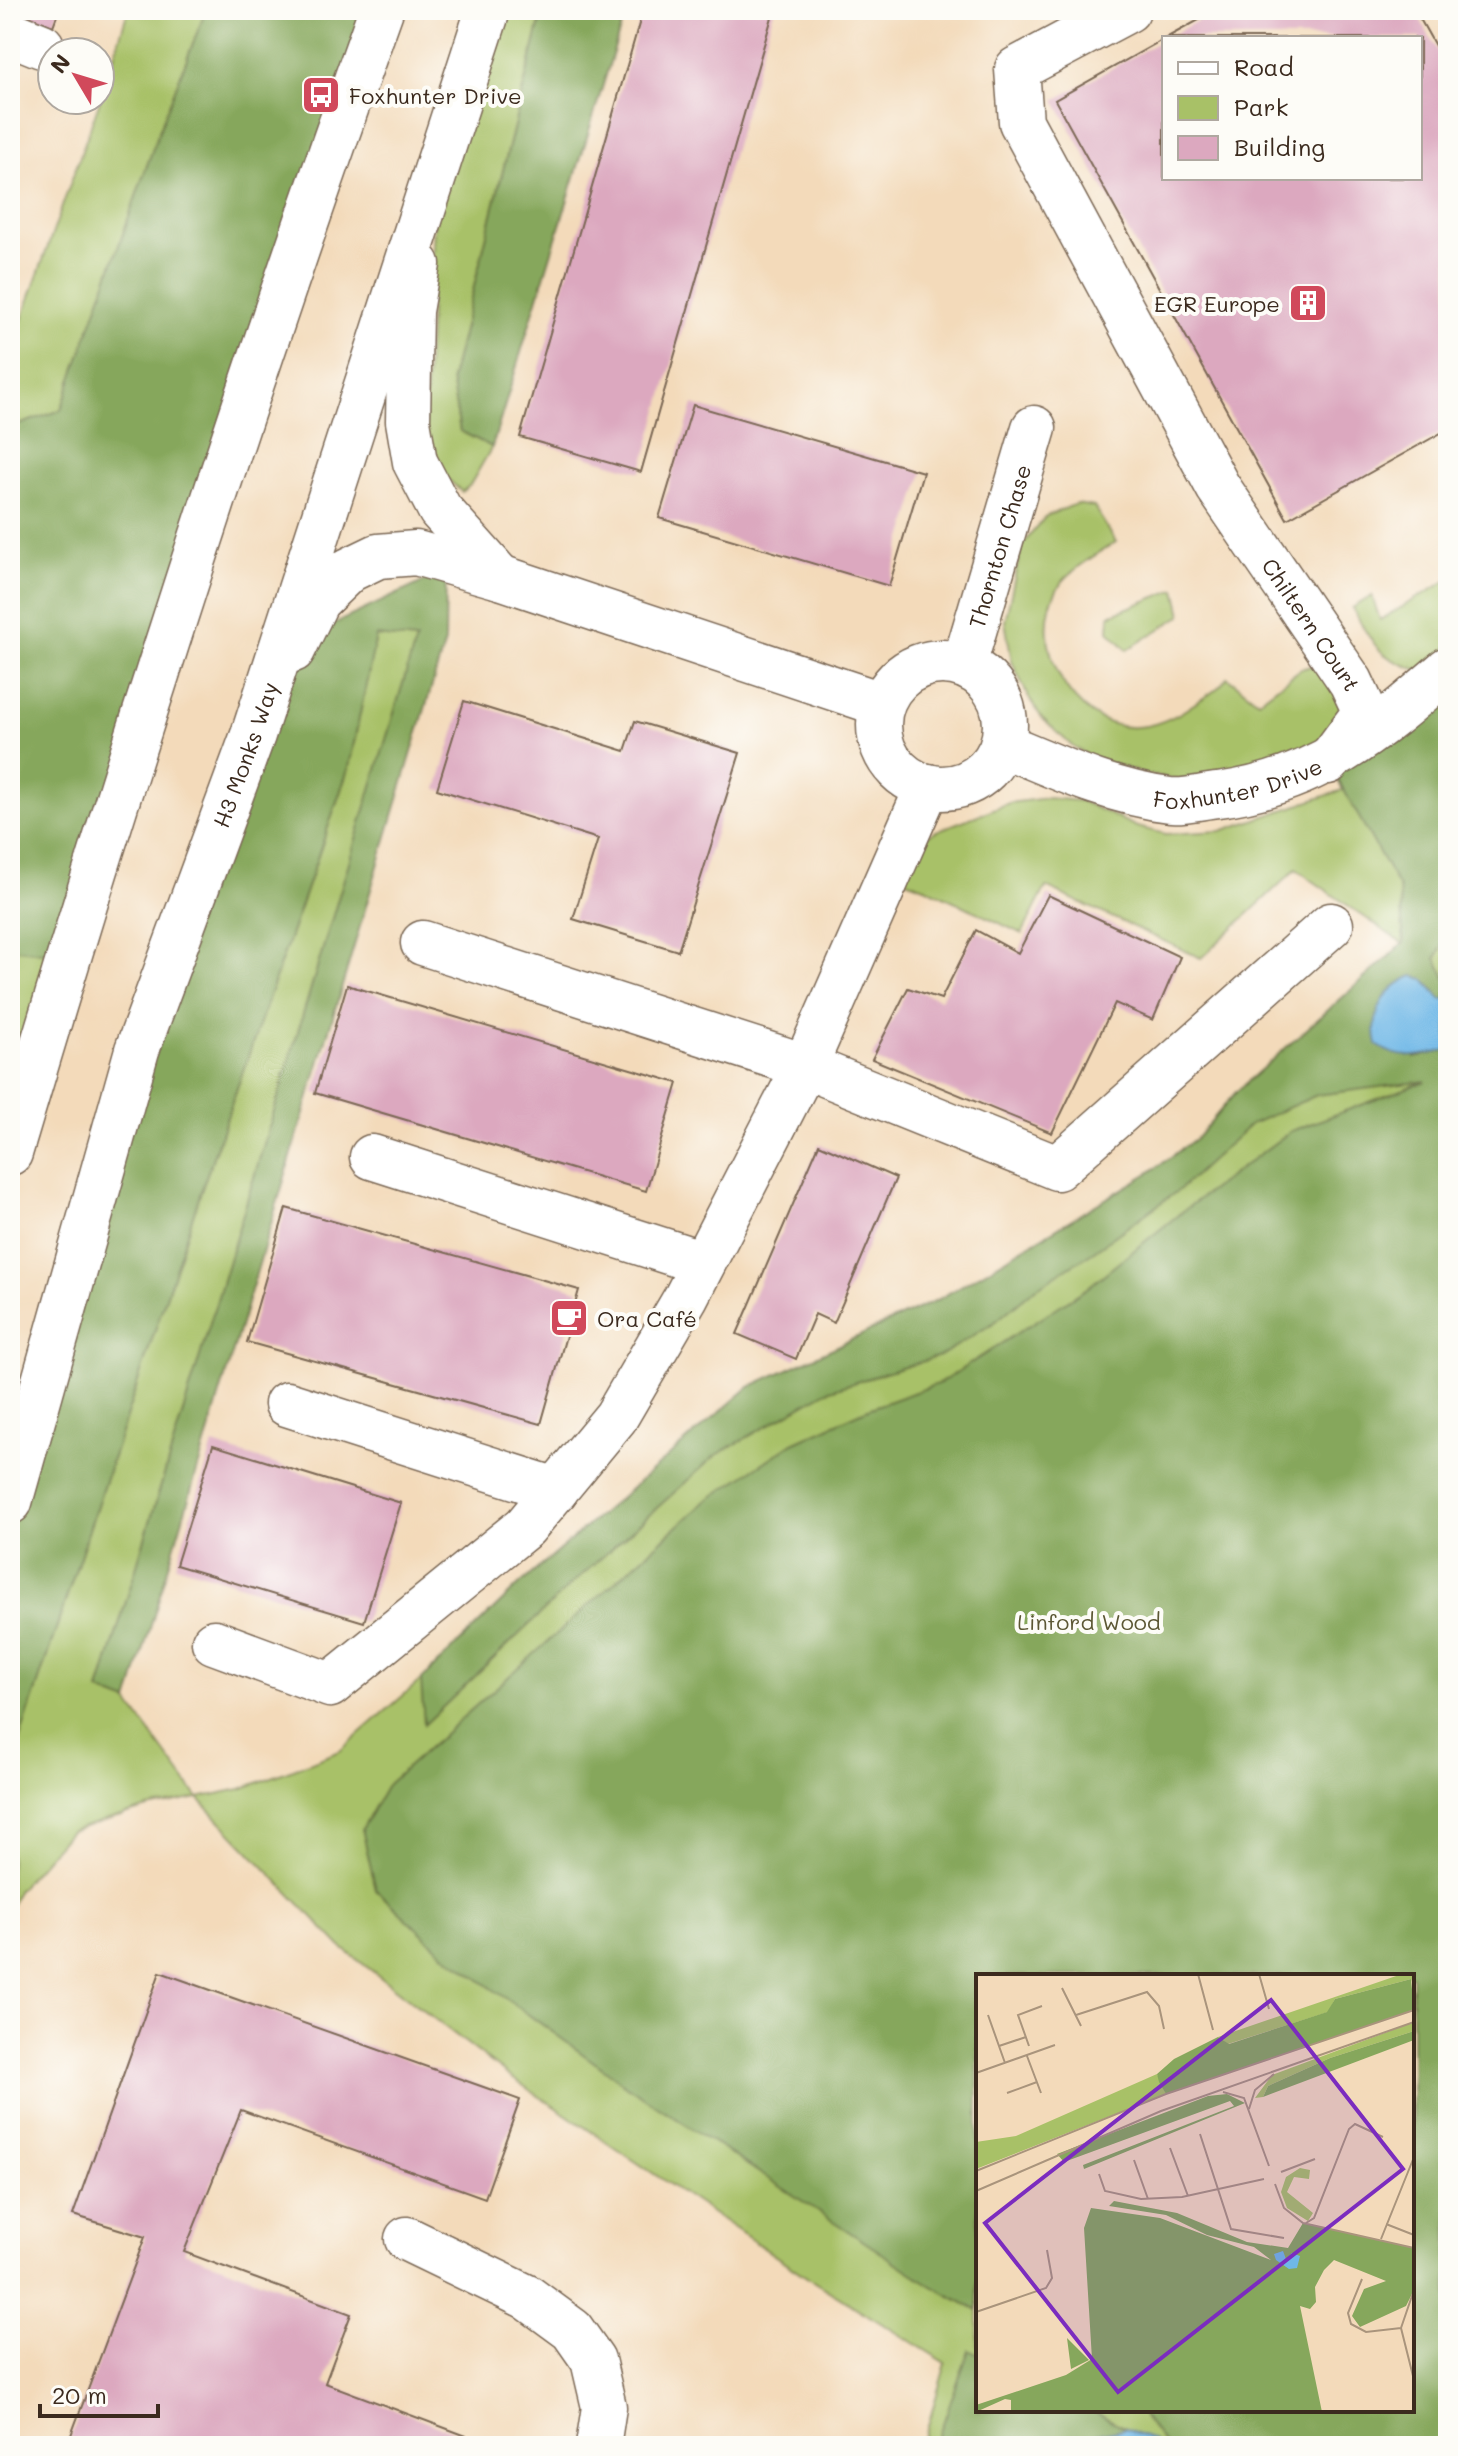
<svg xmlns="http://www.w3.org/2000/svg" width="1458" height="2456" viewBox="0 0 1458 2456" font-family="Mali,sans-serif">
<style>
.green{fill:#a8c167;stroke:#727642;stroke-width:2;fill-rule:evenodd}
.forest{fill:#86a75c;stroke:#60683d;stroke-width:2}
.water{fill:#6fb8e7;stroke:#557182;stroke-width:2}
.building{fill:#dca8bf}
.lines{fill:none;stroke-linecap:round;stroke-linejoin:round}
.minor-casing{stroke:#7b6855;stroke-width:47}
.major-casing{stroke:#7b6855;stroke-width:47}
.minor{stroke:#fff;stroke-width:44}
.major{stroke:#fff;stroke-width:44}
.labels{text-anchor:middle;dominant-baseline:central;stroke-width:8;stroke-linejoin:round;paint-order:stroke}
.poi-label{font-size:22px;fill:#3b2a1e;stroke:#fdfcf7;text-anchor:start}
.street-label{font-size:22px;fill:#3b2a1e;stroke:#fdfcf7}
.park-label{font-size:22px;fill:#5c5734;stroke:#fdfcf7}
.inset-road{fill:none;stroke:#a9947c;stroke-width:2}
.view{fill:#7b2cbf;fill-opacity:0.15;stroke:#7b2cbf;stroke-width:4}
.inset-edge{fill:none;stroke:#3b2a1e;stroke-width:4}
</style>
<rect width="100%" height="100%" fill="#fdfcf7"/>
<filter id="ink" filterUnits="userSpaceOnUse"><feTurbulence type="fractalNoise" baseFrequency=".0125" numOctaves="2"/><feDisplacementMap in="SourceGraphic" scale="16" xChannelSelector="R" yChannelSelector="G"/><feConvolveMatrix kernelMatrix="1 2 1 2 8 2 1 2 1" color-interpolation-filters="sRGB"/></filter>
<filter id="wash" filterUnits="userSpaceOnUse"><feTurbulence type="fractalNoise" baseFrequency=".006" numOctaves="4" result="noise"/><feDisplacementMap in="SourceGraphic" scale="32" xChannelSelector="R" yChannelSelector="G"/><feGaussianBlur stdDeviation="1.8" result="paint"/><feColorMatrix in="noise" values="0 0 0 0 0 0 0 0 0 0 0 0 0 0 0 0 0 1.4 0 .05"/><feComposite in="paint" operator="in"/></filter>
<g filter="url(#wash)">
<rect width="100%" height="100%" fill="#f3daba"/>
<!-- green -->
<g class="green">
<polygon points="128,10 206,10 163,120 61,411 10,428 10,353 105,86"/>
<polygon points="488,10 543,10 451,379 460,431 492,447 470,485 462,492 444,476 424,430 437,164"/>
<path d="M1076 504 1094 507 1116 542C1099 553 1069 570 1058 588 1029 636 1064 715 1120 726 1147 731 1173 719 1194 704 1206 696 1220 689 1227 677L1258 701 1301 669 1320 663 1347 703 1319 754 1181 780 1144 774 1093 758 1073 747 1042 718 1029 698 1012 662 1005 621 1022 545 1046 516Z"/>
<path d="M1448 580V2446H922L946 2363 811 2280 509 2076 341 1947 198 1798 148 1808 70 1831 17 1891 10 1909V1768L199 1197 349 767 376 636 417 640 99 1691 128 1702 198 1798 241 1789 340 1751 421 1680 520 1584 749 1387 939 1299 1149 1173 1198 1137 1237 1091 1403 944 1296 869 1201 958 1046 887 1022 934 925 887 892 875 931 833 1009 803 1047 798 1081 801 1137 827 1166 834 1221 831 1343 790 1328 762 1420 670C1378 659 1373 644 1352 608L1372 596 1380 620ZM978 1976H1412V2410H978Z"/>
<polygon points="1176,589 1182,615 1127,650 1109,631 1110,615"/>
<polygon points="10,948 69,955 10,1153"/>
</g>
<!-- forest -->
<g class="forest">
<polygon points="206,10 381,10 69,955 10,948 10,428 61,410 163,120"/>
<polygon points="543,10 626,10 492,447 460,431 451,379"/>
<polygon points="446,571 445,642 128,1702 99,1691 416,640 376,636 349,767 199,1197 10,1768 10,1502 253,735 325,628"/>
<polygon points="1448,669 1448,935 1436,958 1448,982 1448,999 1441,999 1430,985 1415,1058 1448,1050 1448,2446 1166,2446 1139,2410 1412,2410 1412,1976 978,1976 978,2311 932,2286 630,2088 443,1953 376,1890 362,1829 388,1784 706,1501 793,1443 868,1409 940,1383 1087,1288 1183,1211 1291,1131 1426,1081 1317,1095 1251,1124 1180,1189 1094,1251 1033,1290 995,1322 940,1356 827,1391 715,1456 572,1584 424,1725 421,1680 520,1584 749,1387 939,1299 1149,1173 1198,1137 1237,1091 1404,943 1399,888 1328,762"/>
<polygon points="969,2350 978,2355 978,2410 1090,2410 1126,2428 1047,2446 1022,2446 995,2441 981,2446 935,2446"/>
</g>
<!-- water -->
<g class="water">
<path d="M1413 976 1424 979 1441 999H1448V1050C1422 1056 1400 1062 1377 1045 1370 1014 1384 988 1413 976Z"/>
<polygon points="1126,2428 1155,2442 1156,2446 1047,2446"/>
</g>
<g id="blocks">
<!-- building -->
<g class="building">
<polygon points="14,10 59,10 53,26"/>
<polygon points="643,10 774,10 641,472 520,437"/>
<polygon points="1217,10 1415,10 1448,69 1448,429 1287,519 1055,100 1164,39 1164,178 1420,178 1420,38 1166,38"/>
<polygon points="693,405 923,472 889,586 659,518"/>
<polygon points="464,701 625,751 635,721 740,753 678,951 573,919 598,839 437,789"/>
<polygon points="1048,895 1180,957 1153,1020 1115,1003 1052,1133 872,1059 908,988 941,999 976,930 1018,953"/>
<polygon points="347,985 678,1083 646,1191 315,1093"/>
<polygon points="819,1144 896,1178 834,1323 815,1314 796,1359 737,1334"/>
<polygon points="286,1208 579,1290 541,1424 247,1342"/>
<polygon points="213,1445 401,1503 364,1622 176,1565"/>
<polygon points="160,1972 520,2100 485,2198 241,2110 184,2252 351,2314 325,2383 493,2446 67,2446 145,2237 73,2215"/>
</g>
</g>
</g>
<g filter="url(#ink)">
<use href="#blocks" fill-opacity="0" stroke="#7b6855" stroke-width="2"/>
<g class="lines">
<!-- minor casing -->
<g class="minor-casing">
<g id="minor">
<path id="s1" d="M1128 10 1017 69 1021 122 1218 487 1351 682 1365 712 1328 762"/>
<polyline points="10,33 42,46"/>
<polyline points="418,264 410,311 408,421 415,462 440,510 500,577"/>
<polyline points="293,650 317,601 349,570 378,556 416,553 500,577 881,704"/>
<circle cx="942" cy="725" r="63"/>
<path id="s2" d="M964 665 1034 428"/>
<path id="s3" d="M1003 745C1056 767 1112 793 1170 800 1185 802 1203 796 1218 795 1318 782 1375 732 1448 669"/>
<polyline points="423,943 805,1066 1057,1168 1331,925"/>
<polyline points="372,1157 703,1263"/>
<polyline points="287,1404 556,1490"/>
<polyline points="214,1642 330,1685 525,1527 616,1417 686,1297 805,1066 928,786"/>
<polyline points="407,2239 527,2297 572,2330 593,2360 604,2407 598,2446"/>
</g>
</g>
<!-- major casing -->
<g class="major-casing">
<g id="major">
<path d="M10 1153C124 769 246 387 381 10"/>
<path id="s4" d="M10 1502 137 1050 253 735 488 10"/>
</g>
</g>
<!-- minor -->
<use href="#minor" class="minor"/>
<!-- major -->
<use href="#major" class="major"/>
</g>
</g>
<!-- icons -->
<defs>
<g id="bus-square" transform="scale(2)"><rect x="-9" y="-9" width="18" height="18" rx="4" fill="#d1495b" stroke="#fdfcf7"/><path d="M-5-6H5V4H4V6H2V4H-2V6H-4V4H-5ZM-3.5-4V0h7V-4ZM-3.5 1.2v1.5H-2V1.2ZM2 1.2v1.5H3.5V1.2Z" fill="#fff"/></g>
<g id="building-square" transform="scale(2)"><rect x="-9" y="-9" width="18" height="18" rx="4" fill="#d1495b" stroke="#fdfcf7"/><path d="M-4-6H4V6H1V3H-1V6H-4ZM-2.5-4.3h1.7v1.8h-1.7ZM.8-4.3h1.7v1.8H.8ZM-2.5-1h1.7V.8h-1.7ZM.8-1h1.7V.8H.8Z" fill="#fff"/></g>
<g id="cafe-square" transform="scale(2)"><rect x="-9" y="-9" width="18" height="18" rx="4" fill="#d1495b" stroke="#fdfcf7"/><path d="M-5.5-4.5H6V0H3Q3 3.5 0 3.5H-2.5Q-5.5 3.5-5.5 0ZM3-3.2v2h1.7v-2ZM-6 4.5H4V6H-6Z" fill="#fff"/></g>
</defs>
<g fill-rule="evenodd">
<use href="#bus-square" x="321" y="95"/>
<use href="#building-square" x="1308" y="303"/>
<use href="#cafe-square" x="569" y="1318"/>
</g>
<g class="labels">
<!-- poi labels -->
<g class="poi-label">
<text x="349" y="95">Foxhunter Drive</text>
<text x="1280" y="303" text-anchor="end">EGR Europe</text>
<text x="597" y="1318">Ora Café</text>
</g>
<!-- street labels -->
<g class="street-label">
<text stroke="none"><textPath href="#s2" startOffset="124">Thornton Chase</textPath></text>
<text stroke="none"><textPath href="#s1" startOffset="760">Chiltern Court</textPath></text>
<text stroke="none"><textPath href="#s4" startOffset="784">H3 Monks Way</textPath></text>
<text stroke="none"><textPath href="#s3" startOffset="246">Foxhunter Drive</textPath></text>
</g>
<!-- park labels -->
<g class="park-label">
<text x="1089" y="1621">Linford Wood</text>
</g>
</g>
<!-- overview -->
<g transform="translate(976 1974)">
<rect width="438" height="438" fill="#f3daba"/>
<path d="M426 0H438V15L435 5 359 25 352 38 252 70 242 63ZM438 48V57L354 84 292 112 287 123 279 124 296 101ZM181 100 190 120 0 195V168L40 162ZM324 194 334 196 333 205 318 203 311 218 337 239 332 247 311 234 305 218 310 203Z" fill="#a8c167"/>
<path d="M435 5 438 36 190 120 183 108 181 100 198 85 242 63 253 70 351 38 359 25ZM438 57V66L287 123 292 112 354 84ZM251 120 269 129 108 195 107 191 258 132 254 127 88 188 81 180 232 122ZM138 227 201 239 271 268 312 274 327 249 438 274V316L430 332 384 353 376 342 388 315 410 307 358 286 348 296 339 313 340 328 334 335 324 332 346 438H35V426L29 425 0 438V431L90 401 116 385 108 254 115 234 184 244 295 286 278 273 231 261 190 241 133 232ZM91 364 113 386 95 395Z" fill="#86a75c"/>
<path d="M307 277 310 285 316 279 324 282 321 294 313 295 300 286 298 280Z" fill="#6fb8e7"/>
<path class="inset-road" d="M222 0 237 56M283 0 293 35M86 14 105 52M12 41 29 89M100 41 171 18 183 32 188 55M23 72 50 63M53 72 42 41 66 32M51 82 65 119M0 99 79 71M247 118 268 124 293 192M31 119 61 108M273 135 279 116 298 100M224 160 255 255 308 264M194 174 212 222M158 186 172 225M0 197 190 120 438 36M305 198 339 185M123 200 129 217 165 225 206 223 288 205M299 210 308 234 327 249 438 274M0 217 185 137 438 48M330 249 338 244 373 155 379 150 407 163M410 250 438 261M405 265 438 183M386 305 372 339 375 350 390 358 425 354M438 316 425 354 438 406M0 338 70 314 76 304 71 276"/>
<path class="view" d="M295 26 427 195 142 418 9 249Z"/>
<rect width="438" height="438" class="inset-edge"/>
</g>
<!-- margin -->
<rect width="1458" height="2456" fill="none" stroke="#fdfcf7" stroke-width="40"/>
<!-- legend -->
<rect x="1162" y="36" width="260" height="144" fill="#fdfcf7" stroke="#afa8a0" stroke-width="2"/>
<rect x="1178" y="62" width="40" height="12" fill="#ffffff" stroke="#afa8a0" stroke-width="2"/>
<text x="1234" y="76" font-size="24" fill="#3b2a1e">Road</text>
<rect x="1178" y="96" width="40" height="24" fill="#a8c167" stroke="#afa8a0" stroke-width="2"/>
<text x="1234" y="116" font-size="24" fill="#3b2a1e">Park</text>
<rect x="1178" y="136" width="40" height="24" fill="#dca8bf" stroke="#afa8a0" stroke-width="2"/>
<text x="1234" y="156" font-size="24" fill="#3b2a1e">Building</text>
<!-- north arrow -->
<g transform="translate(76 76) rotate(308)"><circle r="38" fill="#fdfcf7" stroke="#afa8a0" stroke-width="2"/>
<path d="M0-6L14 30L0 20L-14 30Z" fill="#d1495b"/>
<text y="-12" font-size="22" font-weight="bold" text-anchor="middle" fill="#3b2a1e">N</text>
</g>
<!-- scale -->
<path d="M40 2404v12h118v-12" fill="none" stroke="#3b2a1e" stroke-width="4"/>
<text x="52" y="2404" font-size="24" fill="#3b2a1e" stroke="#fdfcf7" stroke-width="6" paint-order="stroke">20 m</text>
</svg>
